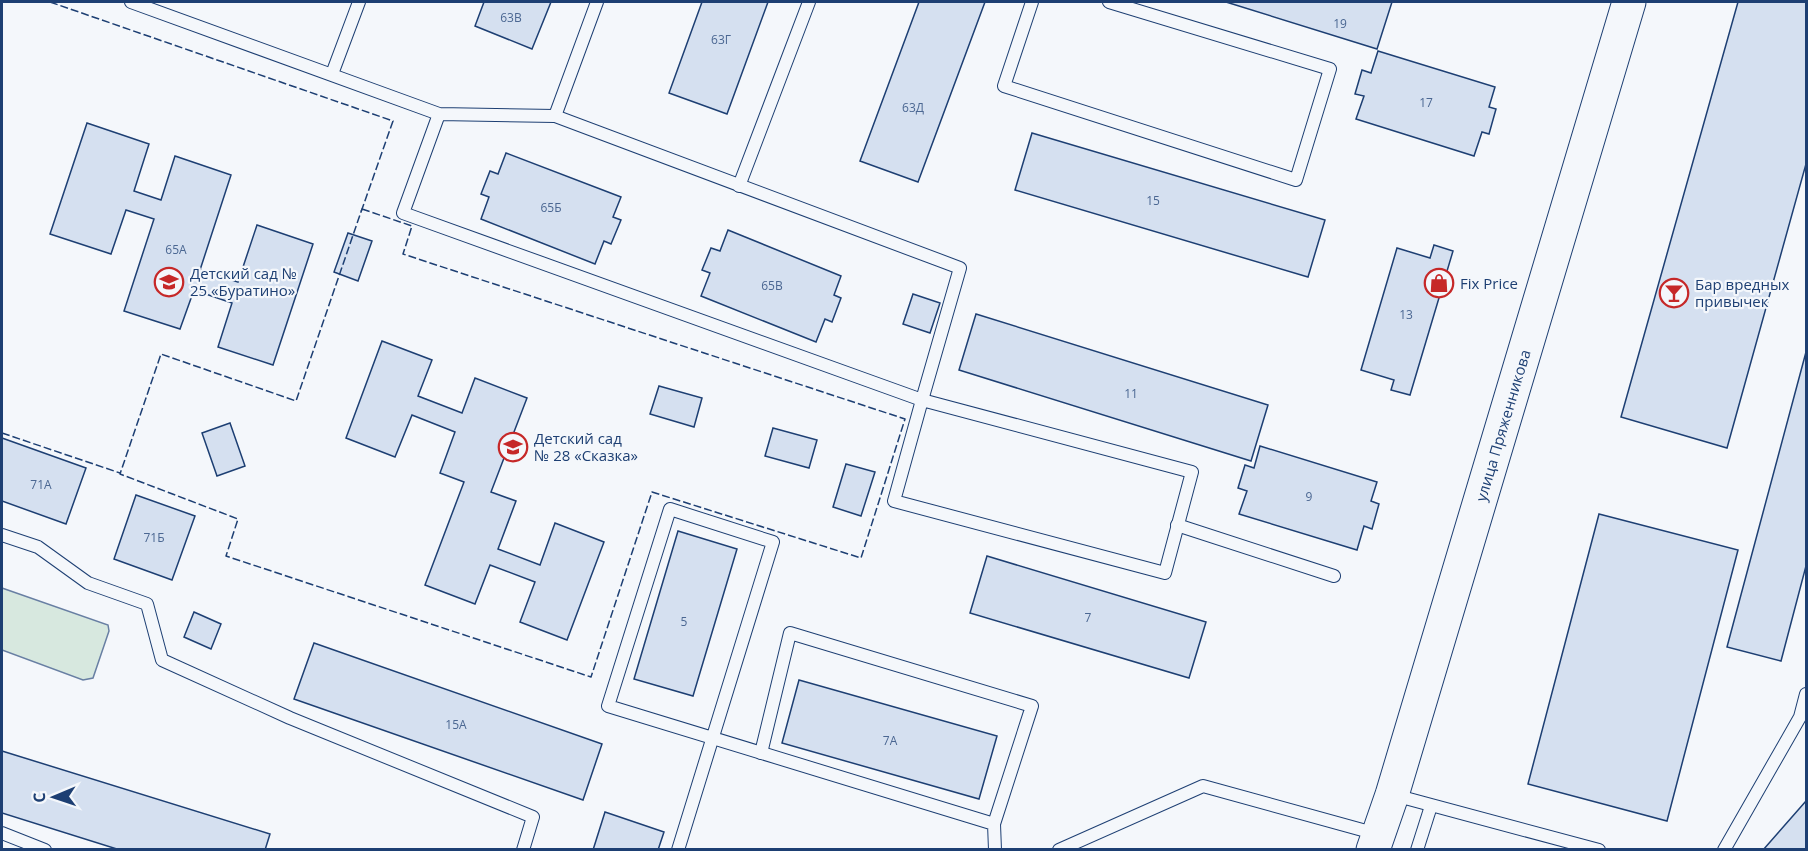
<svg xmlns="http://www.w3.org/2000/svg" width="1808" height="851" viewBox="0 0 1808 851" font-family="'Open Sans',sans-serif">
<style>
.green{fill:#d7e8df;stroke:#687fa3;stroke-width:1.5}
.building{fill:#d5e0f0;stroke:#1d3f73;stroke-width:1.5}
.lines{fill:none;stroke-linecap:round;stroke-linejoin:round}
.service-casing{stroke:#1d3f73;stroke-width:14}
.secondary-casing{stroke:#1d3f73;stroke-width:35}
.service{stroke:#f4f7fb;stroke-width:12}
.secondary{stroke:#f4f7fb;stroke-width:33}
.fence{stroke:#1d3f73;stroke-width:1.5;stroke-dasharray:8 3;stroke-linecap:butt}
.labels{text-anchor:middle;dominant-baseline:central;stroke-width:4.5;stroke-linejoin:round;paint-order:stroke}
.number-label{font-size:12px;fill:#4b6792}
.poi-label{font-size:15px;fill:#1d3f73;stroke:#f4f7fb;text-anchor:start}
.street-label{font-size:15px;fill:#1d3f73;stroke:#f4f7fb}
</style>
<rect width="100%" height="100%" fill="#f4f7fb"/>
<!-- green -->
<polygon class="green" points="2,588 108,625 109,631 93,678 83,680 2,650"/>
<!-- building -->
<g class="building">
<polygon points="484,2 551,2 532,49 475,26"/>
<polygon points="702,2 768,2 727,114 669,93"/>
<polygon points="919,2 985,2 918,182 860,161"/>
<polygon points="1226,2 1392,2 1377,49"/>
<polygon points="1738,2 1806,2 1806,164 1727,448 1621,417"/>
<polygon points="1378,51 1495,87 1489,107 1496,109 1489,134 1482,132 1474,156 1356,119 1364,96 1355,94 1362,70 1371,73"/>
<polygon points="87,123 149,144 134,191 161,200 175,156 231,175 200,270 238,282 257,225 313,244 273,365 218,347 232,303 194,290 180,329 124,311 154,219 126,210 111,254 50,234"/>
<polygon points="1032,133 1325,220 1308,277 1015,190"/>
<polygon points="506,153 621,197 613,217 621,220 611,244 604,241 595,264 481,219 489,197 481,194 490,171 498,174"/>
<polygon points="728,230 841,276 834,295 841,298 832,322 825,319 816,342 701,296 710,273 702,270 711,248 720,251"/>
<polygon points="348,233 372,241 358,281 334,272"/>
<polygon points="1434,245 1453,251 1410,395 1391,390 1394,380 1361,370 1397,248 1430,258"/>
<polygon points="913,294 940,303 930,333 903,324"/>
<polygon points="976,314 1268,405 1251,461 959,370"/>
<polygon points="382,341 432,360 418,396 462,413 475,378 527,398 491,492 516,501 498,549 540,565 555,523 604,542 567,640 520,622 535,582 490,565 475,604 425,585 464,482 440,473 455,432 412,415 395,457 346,438"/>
<polygon points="1806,352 1806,566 1781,661 1727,647"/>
<polygon points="659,386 702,398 694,427 650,414"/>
<polygon points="230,423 245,466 217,476 202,433"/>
<polygon points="773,428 817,440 809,468 765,456"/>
<polygon points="2,438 86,468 66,524 2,501"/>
<polygon points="1260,446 1377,482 1371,501 1379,504 1372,529 1364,526 1357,550 1239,514 1247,491 1238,488 1245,465 1254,468"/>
<polygon points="846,464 875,472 861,516 833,507"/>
<polygon points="136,495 195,516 172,580 114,559"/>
<polygon points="1599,514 1738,550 1667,821 1528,784"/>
<polygon points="678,531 737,549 693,696 634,679"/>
<polygon points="987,556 1206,622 1189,678 970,613"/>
<polygon points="194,612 221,624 211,649 184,637"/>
<polygon points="314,643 602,744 583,800 294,699"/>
<polygon points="799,680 997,736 979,799 782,743"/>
<polygon points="2,751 270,834 265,850 120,850 2,813"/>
<polygon points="1806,801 1806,850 1763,850"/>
<polygon points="605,812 664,832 658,850 593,850"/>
</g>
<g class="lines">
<!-- service casing -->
<g class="service-casing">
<g id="service">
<polyline points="131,2 439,114 555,116 960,268 922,400 403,213 439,114"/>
<polyline points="1032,2 1004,86 1296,180 1330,69 1109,2"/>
<polyline points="332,74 359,2"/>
<polyline points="555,116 597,2"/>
<polyline points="739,186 809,2"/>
<polygon points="922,400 1192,472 1165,573 894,501"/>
<polyline points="1177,525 1334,576"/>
<polyline points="2,535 38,547 88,583 147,604 162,660 290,718 533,817 523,850"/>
<polyline points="761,753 790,633 1032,706 994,824"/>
<polyline points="1394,795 1599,850"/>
<polyline points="2,833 45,850"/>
<polyline points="678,850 773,542 670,509 608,706 994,824 995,850"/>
<polyline points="1059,850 1203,786 1377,834"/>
<polyline points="1417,850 1431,806"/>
<polyline points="1724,850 1800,717 1806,694"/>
</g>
</g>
<!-- secondary casing -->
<g class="secondary-casing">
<g id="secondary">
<path id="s1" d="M1373 850 1392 795 1629 2"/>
</g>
</g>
<!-- service -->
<use href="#service" class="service"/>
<!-- secondary -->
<use href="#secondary" class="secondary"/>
<!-- fence -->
<g class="fence">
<polyline points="50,2 393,121 361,212"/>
<polygon points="362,209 412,226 403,254 905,419 861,558 652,492 591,677 226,556 238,519 120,474 161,354 296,401"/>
<polyline points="2,433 120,473"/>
</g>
</g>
<!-- icons -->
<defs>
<g id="school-ring" transform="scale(1.5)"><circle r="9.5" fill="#f4f7fb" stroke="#c62828" stroke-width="1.5"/><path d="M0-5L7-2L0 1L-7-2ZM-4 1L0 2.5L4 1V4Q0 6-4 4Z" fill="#c62828"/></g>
<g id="shop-ring" transform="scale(1.5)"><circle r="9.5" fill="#f4f7fb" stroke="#c62828" stroke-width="1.5"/><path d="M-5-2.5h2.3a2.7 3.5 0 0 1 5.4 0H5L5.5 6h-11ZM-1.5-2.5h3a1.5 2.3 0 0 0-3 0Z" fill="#c62828"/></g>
<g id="bar-ring" transform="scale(1.5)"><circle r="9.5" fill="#f4f7fb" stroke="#c62828" stroke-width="1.5"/><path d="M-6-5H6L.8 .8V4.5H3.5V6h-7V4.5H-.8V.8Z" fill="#c62828"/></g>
</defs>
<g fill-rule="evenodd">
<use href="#school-ring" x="169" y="282"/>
<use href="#shop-ring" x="1439" y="283"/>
<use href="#bar-ring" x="1674" y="293"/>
<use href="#school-ring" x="513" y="447"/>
</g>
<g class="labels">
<!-- number labels -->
<g class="number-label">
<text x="511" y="17">63В</text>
<text x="1340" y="23">19</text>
<text x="721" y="39">63Г</text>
<text x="1426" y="102">17</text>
<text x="913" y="107">63Д</text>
<text x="1153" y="200">15</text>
<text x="551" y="207">65Б</text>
<text x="176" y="249">65А</text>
<text x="772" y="285">65В</text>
<text x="1406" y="314">13</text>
<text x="1131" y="393">11</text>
<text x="41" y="484">71А</text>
<text x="1309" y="496">9</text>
<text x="154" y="537">71Б</text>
<text x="1088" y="617">7</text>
<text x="684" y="621">5</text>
<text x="456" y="724">15А</text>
<text x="890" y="740">7А</text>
</g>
<!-- poi labels -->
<g class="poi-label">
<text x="190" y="273">Детский сад №<tspan x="190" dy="17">25 «Буратино»</tspan></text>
<text x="1460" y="283">Fix Price</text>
<text x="1695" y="284">Бар вредных<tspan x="1695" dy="17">привычек</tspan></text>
<text x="534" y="438">Детский сад<tspan x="534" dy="17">№ 28 «Сказка»</tspan></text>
</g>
<!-- street labels -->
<g class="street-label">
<text stroke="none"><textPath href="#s1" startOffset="444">улица Пряженникова</textPath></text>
</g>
</g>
<!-- border -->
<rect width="1808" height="851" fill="none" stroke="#1d3f73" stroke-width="6"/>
<!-- north arrow -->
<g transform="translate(54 797) rotate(268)" stroke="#f4f7fb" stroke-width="4.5" paint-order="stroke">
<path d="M0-4.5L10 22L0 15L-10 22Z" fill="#1d3f73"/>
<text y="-9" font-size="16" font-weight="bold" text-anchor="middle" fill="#1d3f73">С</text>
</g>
</svg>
